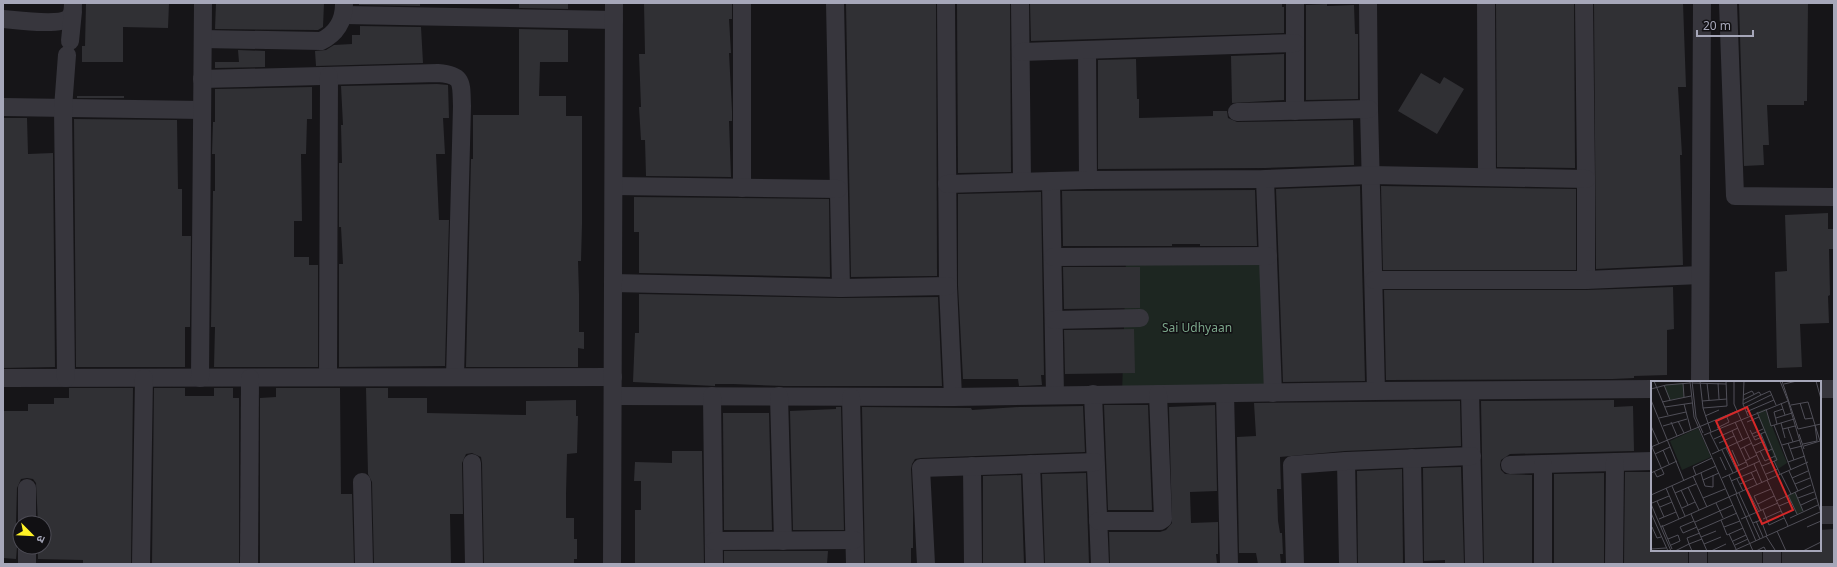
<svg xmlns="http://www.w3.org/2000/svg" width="1837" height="567" viewBox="0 0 1837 567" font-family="'Noto Sans','Noto Sans Devanagari',sans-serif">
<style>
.green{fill:#1d2621}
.building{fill:#303034}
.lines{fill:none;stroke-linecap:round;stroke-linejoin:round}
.minor{stroke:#37363d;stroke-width:18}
.labels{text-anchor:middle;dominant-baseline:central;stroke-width:3;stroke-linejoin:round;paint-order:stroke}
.park-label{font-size:12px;fill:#7ba68a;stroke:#111013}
.inset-road{fill:none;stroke:#504f58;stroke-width:1}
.view{fill:#d62828;fill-opacity:0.15;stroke:#d62828;stroke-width:2}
.inset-edge{fill:none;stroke:#a6a7b9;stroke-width:2}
</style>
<rect width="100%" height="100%" fill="#161518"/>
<!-- green -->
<polygon class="green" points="1126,259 1268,260 1273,393 1122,394"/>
<!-- building -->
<g class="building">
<polygon points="86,3 169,3 168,28 123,27 123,62 82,62 82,46 85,46"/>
<polygon points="216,3 324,3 323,27 318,30 215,29"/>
<polygon points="359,3 420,3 420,6 359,5"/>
<polygon points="519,3 568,3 568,9 519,8"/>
<polygon points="644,3 732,3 732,19 729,19 731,53 729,53 732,111 732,121 729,121 731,177 646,176 645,140 641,140 639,107 641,107 639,54 645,54"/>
<polygon points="846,3 936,3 937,276 851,277"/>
<polygon points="985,3 1010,3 1011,172 958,173 957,4"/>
<polygon points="1030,3 1282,3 1282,7 1284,7 1284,33 1031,41"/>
<polygon points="1496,3 1574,3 1575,168 1497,167"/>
<polygon points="1594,3 1683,3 1686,87 1678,87 1682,155 1680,155 1683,265 1596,269"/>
<polygon points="1739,3 1808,3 1807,101 1804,101 1804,105 1767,105 1769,145 1763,145 1764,165 1744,166"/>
<polygon points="1327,4 1327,6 1354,5 1355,34 1358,34 1358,99 1306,100 1306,5"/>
<polygon points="360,26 421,27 423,63 316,66 315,51 326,50 334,45 352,44 352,35 360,35"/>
<polygon points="519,29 568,30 568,62 540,62 539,96 566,96 566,116 582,116 582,224 581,261 578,261 579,294 579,332 584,332 584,349 578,348 578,367 466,367 471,159 473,159 473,115 519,115"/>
<polygon points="238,50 265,51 265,67 215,68 215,62 239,62"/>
<polygon points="1284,54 1284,100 1232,103 1231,56"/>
<polygon points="1136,59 1137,99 1139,99 1139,118 1213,116 1213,111 1227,111 1228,118 1237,122 1353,120 1354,165 1265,168 1098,169 1098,60"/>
<polygon points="1421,73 1440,84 1444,77 1464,89 1437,134 1398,111"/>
<polygon points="437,84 448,85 449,118 443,118 445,154 436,154 439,220 449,220 445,366 339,367 339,264 343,264 341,227 339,227 339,163 342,163 341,125 343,125 341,86"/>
<polygon points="312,87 312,119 307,119 306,154 301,154 302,221 294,221 294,257 309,257 309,265 318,265 318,367 214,367 215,327 211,327 213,191 215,191 215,154 212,154 213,122 215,122 215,89"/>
<rect x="77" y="96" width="47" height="2"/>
<polygon points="3,118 27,118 28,154 53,153 55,367 3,368"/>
<polygon points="74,119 177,120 178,189 182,189 182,236 191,236 190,327 185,327 185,367 76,367"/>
<polygon points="1360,186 1365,381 1283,382 1276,189"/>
<polygon points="1381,186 1576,189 1576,270 1383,270"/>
<polygon points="1255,190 1257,246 1200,246 1200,244 1172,244 1172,246 1063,246 1062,191"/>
<polygon points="1041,192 1044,375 1041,375 1042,385 1019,386 1018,379 963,379 958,286 958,194"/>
<polygon points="634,197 829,199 830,277 639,273 639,232 634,232"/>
<polygon points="1828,213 1828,229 1834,229 1834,249 1829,249 1830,295 1828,296 1829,323 1800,324 1802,367 1777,368 1775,272 1787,271 1785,215"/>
<polygon points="1063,267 1140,267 1140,308 1064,309"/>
<polygon points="1673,287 1674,329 1667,330 1667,375 1634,376 1634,378 1613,379 1386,380 1384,290 1586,290"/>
<polygon points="639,294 841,298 938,297 942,386 784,386 733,384 715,384 715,386 633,382 635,333 639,333"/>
<polygon points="1134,329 1135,373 1065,374 1064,330"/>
<polygon points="69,388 133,388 131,564 83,564 83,560 38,559 38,547 44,547 44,523 38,523 36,483 33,479 27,478 21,479 17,488 16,523 20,530 20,540 17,547 16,559 3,558 3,411 28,411 28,404 54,404 54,398 69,398"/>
<polygon points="154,388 185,388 185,396 214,396 214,388 233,388 233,398 239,398 239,564 152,564"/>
<polygon points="276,388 340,388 341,494 352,494 354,564 260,564 260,398 276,397"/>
<polygon points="366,388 388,388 388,398 427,398 427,413 526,415 526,401 576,400 576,416 578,416 577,453 567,454 566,494 566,518 574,518 574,539 577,539 577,559 574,559 574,564 484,564 482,463 481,457 472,453 466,454 462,463 463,514 450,514 451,564 374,564 372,482 368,474"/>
<polygon points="1614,400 1614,407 1633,406 1634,451 1510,454 1501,460 1500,465 1501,470 1505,474 1532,475 1532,564 1484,564 1481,401"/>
<polygon points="1460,401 1461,446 1345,451 1280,457 1281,489 1277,489 1278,521 1280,533 1282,533 1283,554 1280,554 1281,564 1258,564 1256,553 1239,553 1237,437 1256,436 1254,403"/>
<polygon points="1104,405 1148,405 1152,510 1108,510"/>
<polygon points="1215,405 1217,491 1190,492 1191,523 1218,522 1218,554 1216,554 1217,564 1110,564 1109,532 1160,532 1166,530 1172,523 1169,407"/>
<polygon points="1083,406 1085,452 921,458 915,459 912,464 911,469 913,510 913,548 911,548 911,564 865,564 862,407 971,408 972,410 1019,407"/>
<polygon points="836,407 841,407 844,530 793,530 790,411 836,409"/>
<polygon points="723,413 769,413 772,530 724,530"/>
<polygon points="672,451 702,451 704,564 635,564 635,510 641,510 641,481 634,481 635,462 672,463"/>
<polygon points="1461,467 1464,564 1445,564 1445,560 1424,561 1423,468"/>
<polygon points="1402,469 1403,562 1402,564 1358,564 1357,471"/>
<polygon points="1625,472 1651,472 1652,550 1688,550 1688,564 1624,564"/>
<polygon points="1086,473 1089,564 1045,564 1042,474"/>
<polygon points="1604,473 1604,564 1554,564 1554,474"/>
<polygon points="1021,475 1024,564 983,564 983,476"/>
<polygon points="1834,529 1834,564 1782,564 1782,550 1820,550 1820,530"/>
<rect x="1708" y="550" width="54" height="14"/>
<polygon points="724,551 828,551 827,564 724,564"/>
</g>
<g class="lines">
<!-- minor -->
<g class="minor">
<polyline points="742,3 742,188"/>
<polyline points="835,3 841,288"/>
<polyline points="946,3 948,286 953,397"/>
<polyline points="1020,3 1022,182"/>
<polyline points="1295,3 1295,111"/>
<polyline points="1368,3 1369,109 1376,391"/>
<polyline points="1486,3 1487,177"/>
<polyline points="1584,3 1586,179 1586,280"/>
<polyline points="1728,3 1735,196 1834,197"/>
<polyline points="344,15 614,20"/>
<path d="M3 19C16 20 59 26 69 18 73 14 73 8 73 3"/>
<path d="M203 39 321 41C336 34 344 21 344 4"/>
<polyline points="70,41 73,11"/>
<polyline points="1087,50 1088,180"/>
<polyline points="1021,52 1295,43"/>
<path d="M202 79 438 73C464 75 461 83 462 106L455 377"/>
<polyline points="3,107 202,110"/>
<polyline points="1237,112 1369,109"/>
<polyline points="1265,179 1273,393"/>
<polyline points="1051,181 1055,395"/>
<polyline points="947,184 1088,180 1265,179 1371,175 1586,179"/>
<polyline points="614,186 838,189"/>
<polyline points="1053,257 1268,256"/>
<polyline points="1374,280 1586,280 1700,275"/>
<polyline points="613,283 841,288 948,286"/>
<polyline points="1054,320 1140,318"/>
<polyline points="328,377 329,76"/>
<polyline points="3,378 613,377"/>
<polyline points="66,378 63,108 67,55"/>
<polyline points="200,378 203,3"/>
<polyline points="1700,382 1702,3"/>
<polyline points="1820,389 1834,389"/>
<polyline points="1470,391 1474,564"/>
<polyline points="1225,393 1229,564"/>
<polyline points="1093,394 1100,564"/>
<polyline points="613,396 953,397 1376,391 1652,389"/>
<polyline points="712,396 714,564"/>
<polyline points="779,396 783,541"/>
<polyline points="851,397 855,564"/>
<polyline points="1412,458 1414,564"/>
<polyline points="1346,461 1348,564"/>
<polyline points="472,463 474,564"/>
<polyline points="1031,464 1035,564"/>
<polyline points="1510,465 1652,461"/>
<polyline points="972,466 973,564"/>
<polyline points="362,482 364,564"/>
<polyline points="1820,515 1834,515"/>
<polyline points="1098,521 1160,521 1163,519 1158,394"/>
<polyline points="27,523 27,488"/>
<polyline points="714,541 854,540"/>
<polyline points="1772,550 1772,564"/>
<polyline points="27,564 27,547"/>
<polyline points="141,564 144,378"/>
<polyline points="249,564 250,378"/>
<polyline points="612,564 614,3"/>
<polyline points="926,564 921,468 1095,462"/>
<polyline points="1295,564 1292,465 1346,461 1472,456"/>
<polyline points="1543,564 1543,464"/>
<polyline points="1614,564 1615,462"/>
<polyline points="1698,564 1698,550"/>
</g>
</g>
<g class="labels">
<!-- park labels -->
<g class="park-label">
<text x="1197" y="327">Sai Udhyaan</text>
</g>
</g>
<!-- overview -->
<g transform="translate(1651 381)">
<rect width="170" height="170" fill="#161518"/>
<path d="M32 2 33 16 19 19 13 4ZM114 28 136 82 127 88 106 31ZM47 47 60 76 31 89 19 60ZM144 111 152 130 146 133 137 114Z" fill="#1d2621"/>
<path class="inset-road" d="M3 0 17 34M39 0 43 36 102 170M41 0 45 36 52 52M49 0 52 27 60 51M83 0V23L117 99M93 0 92 23 97 35M129 0 137 20 170 132M131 0 147 48M165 0 170 18M32 2 33 16M41 2 75 3M56 2 58 19M67 2 68 18M133 3 146 0M13 4 19 19M0 8 15 4 39 2M92 14 101 10 103 13M110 14 119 10 125 24M0 19 33 100M51 20 76 18M11 21 40 15M130 22 134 34M149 22 154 38 162 37M33 23 40 49M92 23 110 14 108 11 92 19M140 24 157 21 164 44M14 26 41 22M52 27 76 25 75 0M93 27 120 14M115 28 120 45 143 38M95 31 123 19M106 31 126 79 111 85M54 35 68 29M8 37 35 31M125 37 141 32M27 40 33 52M20 41 26 55M84 41 92 59M96 41 108 36M130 42 134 57M126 43 123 31 132 28M123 44 140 89M0 45 8 63M12 45 36 38M66 47 78 41 75 34M137 47 142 61M132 48 144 45M147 48 170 43M99 49 104 59 111 56M81 50 97 85M59 52 68 70M101 53 112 48M110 53 117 70 121 68M148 53 153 68M53 54 137 20M103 56 114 51M63 58 87 47M68 62 83 55M137 62 143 79M152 63 166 60 164 44 169 60 153 65M131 64 149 59M102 65 113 60M0 66 86 30M1 66 13 93 6 96 3 90M93 66 99 78M75 67 86 90M89 68 101 62M139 68 151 65M12 69 18 83M71 69 82 92M81 69 88 85M109 70 114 80 124 75M105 72 116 67M4 73 19 66M61 73 98 56M69 76 75 89M94 80 106 74M123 80 129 93M137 81 154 75M103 83 111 102M84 86 95 81M138 90 147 110M100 91 106 104M0 92 26 80M50 92 52 99 68 92M115 93 127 88M130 93 140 113M45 94 42 86 61 77M78 94 86 113M42 95 56 126M71 97 109 80M141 97 157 90M86 98 92 110M52 99 54 105 62 106V94M116 99 137 145M80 100 106 89M89 103 103 97M144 103 159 97M21 105 34 135M37 106 48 129M15 107 28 138M96 108 108 131M30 109 37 124M144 111 152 130M24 112 45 103M88 112 109 158M85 113 105 160M0 114 65 85M137 114 146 133M52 117 74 108M147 117 163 111M6 120 13 136M125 120 160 104M1 122 18 115M65 122 72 137M0 123 20 170M107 123 123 115M150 124 165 117M128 125 140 120M9 126 21 121M31 127 44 121M112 129 118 144 133 137M110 130 103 115 120 108M0 132 17 170M40 133 56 170M139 137 167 124M8 138 25 131M90 138 127 122M112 138 130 130M70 139 76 154 92 147M43 140 29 146 32 152 46 146M105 140 112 156M44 141 82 124M102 142 110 139 116 155M11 144 21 168M1 146 6 157 10 156M10 146 157 81M73 146 89 140M156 146 170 140M47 149 86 132M126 150 135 170M49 152 36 157 38 163 51 158M78 153 85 168M115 155 124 169M50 156 65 150M17 158 27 154 29 160 20 164M82 160 95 154M53 163 70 156M84 164 97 158M0 168 15 167M24 170 38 163 41 170M60 170 75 163M82 170 169 131M105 170 113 166 115 170M152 170 170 161"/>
<path class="view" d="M96 26 142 129 111 143 65 40Z"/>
<rect width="170" height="170" class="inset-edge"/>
</g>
<!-- border -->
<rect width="1837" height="567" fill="none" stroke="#a6a7b9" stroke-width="8"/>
<!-- north arrow -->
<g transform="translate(32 535) rotate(114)"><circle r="19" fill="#111013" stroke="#4d4c55"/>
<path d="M0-3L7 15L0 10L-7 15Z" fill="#fff226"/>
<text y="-6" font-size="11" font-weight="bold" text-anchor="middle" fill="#a6a7b9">उ</text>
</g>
<!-- scale -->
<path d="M1697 30v6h56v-6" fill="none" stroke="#a6a7b9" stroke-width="2"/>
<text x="1703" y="30" font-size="12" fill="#a6a7b9" stroke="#111013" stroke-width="3" paint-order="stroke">20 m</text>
</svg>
